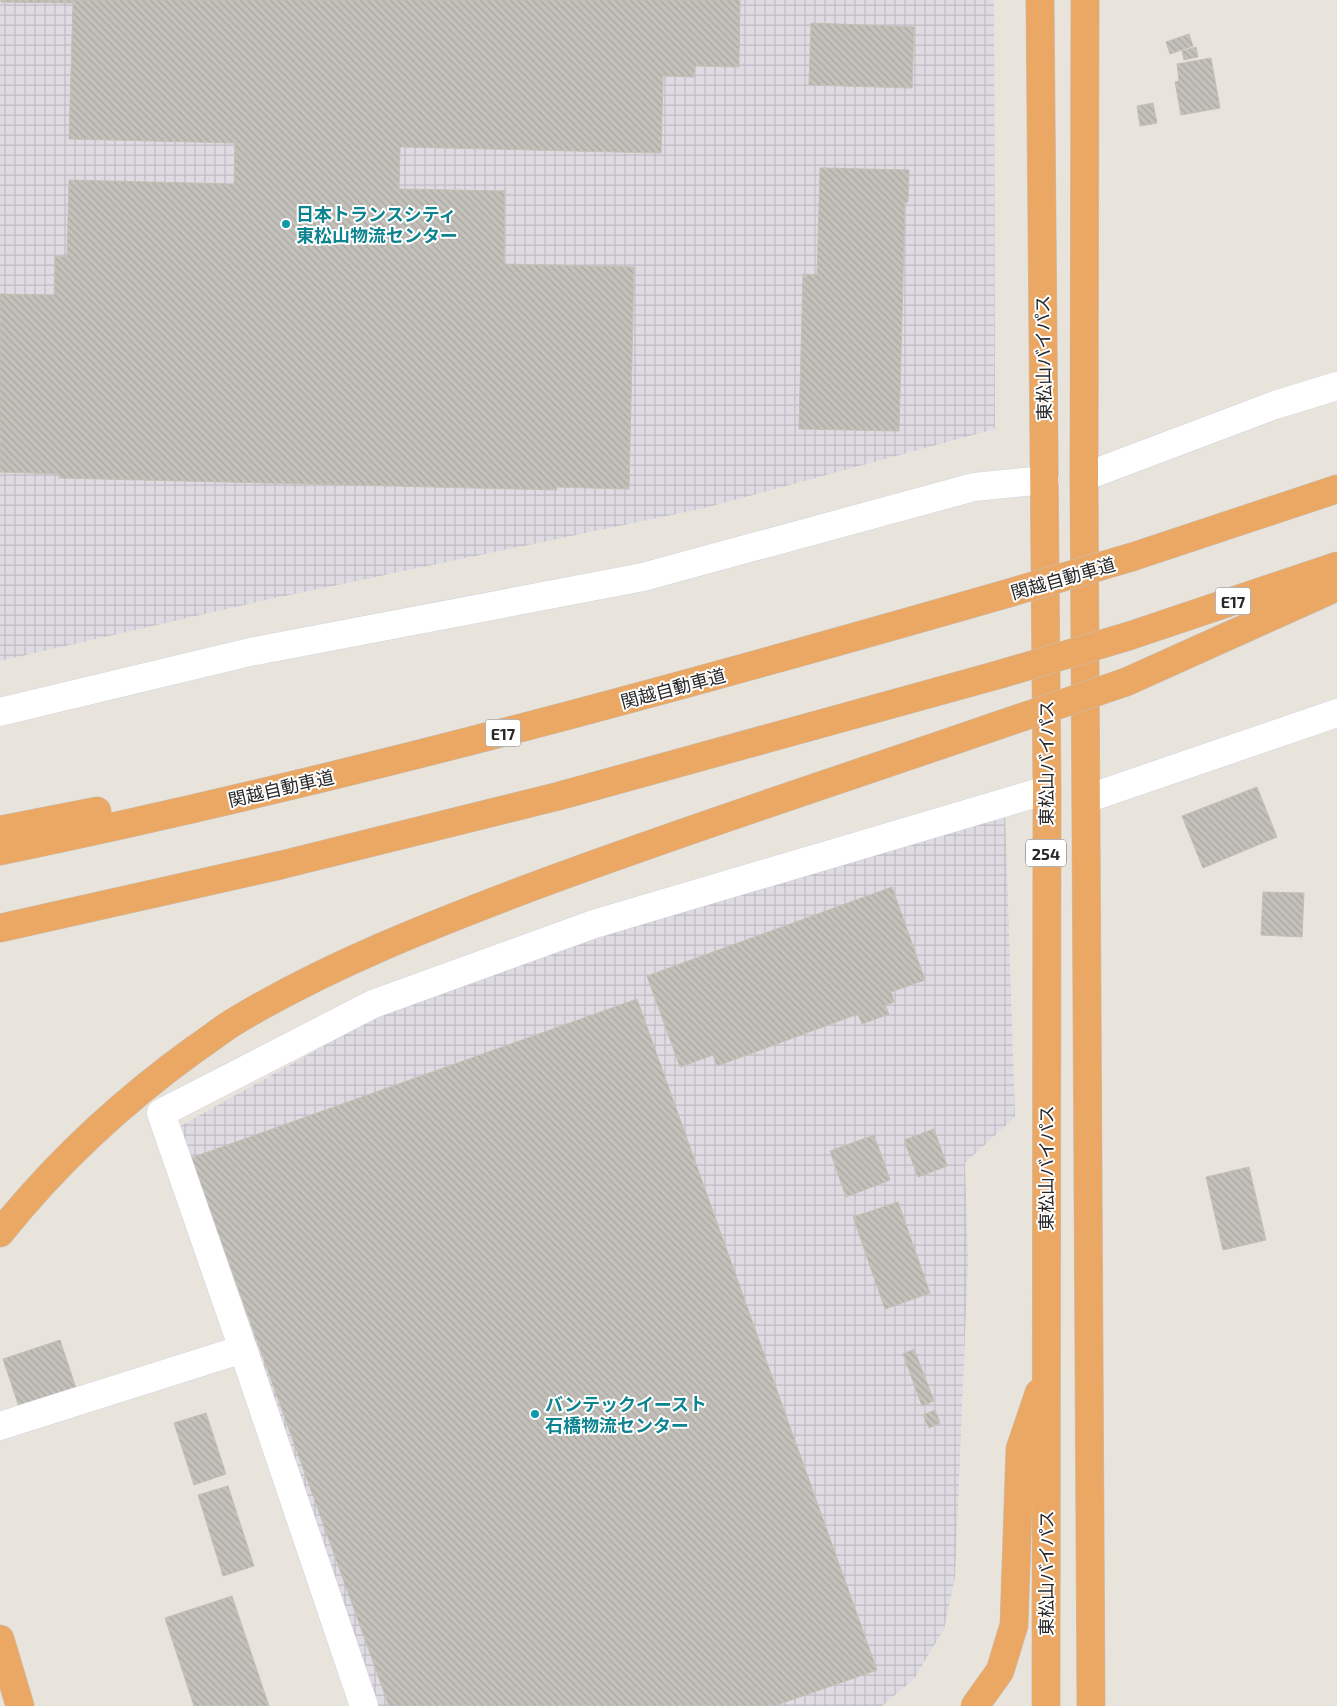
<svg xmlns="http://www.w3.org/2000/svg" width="1337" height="1706" viewBox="0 0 1337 1706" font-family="'Exo 2','Noto Sans JP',sans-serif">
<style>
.industrial{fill:url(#industrial-grid)}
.building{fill:url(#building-back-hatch);stroke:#c4c0b5}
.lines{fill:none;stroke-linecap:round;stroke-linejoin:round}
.minor-casing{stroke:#d1d3df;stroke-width:29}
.highway-casing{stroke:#c3c3c3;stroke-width:29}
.minor{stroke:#fff;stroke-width:28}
.highway{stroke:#eba864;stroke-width:28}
.highway-bridge-casing{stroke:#c3c3c3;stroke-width:29;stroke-linecap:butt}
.highway-bridge{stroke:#eba864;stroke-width:28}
.culture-dot{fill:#0f9aa8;stroke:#fff;stroke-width:2}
.labels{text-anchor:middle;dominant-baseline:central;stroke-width:4;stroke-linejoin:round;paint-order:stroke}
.shield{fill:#fff;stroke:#686868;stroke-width:1}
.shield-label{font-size:16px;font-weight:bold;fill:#282828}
.culture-label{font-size:18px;font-weight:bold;fill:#0d838f;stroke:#fff;text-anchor:start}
.street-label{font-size:18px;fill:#282828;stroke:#fff}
</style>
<defs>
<pattern id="industrial-grid" width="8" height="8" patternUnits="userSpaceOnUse" patternTransform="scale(1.25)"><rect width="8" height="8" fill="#dedbe2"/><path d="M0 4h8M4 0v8" fill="none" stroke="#bebcc2"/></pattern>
<pattern id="building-back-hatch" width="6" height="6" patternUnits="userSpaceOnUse" patternTransform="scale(1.25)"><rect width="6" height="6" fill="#c4c1bb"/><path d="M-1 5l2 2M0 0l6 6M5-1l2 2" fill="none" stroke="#a8a6a1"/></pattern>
</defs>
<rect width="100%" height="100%" fill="#e9e4db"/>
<!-- industrial -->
<g class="industrial">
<polygon points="0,0 994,0 995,429 705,508 266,600 0,661"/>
<polygon points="1005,810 1015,1117 965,1163 968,1261 955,1578 944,1629 914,1679 882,1706 370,1706 175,1129 381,1014 545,955"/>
</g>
<!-- building -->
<g class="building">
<polygon points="1,0 740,0 739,67 695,66 694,77 663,76 661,153 400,147 399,189 505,191 504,264 634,267 629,489 556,487 557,490 59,478 59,474 0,472 0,294 54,295 55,256 67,257 69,180 234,184 235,143 69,139 73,3 1,2"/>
<polygon points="811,23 914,27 912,88 809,85"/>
<polygon points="1189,34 1193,46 1170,54 1166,42"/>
<polygon points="1196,47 1198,57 1184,60 1182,51"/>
<polygon points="1211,58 1220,108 1181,115 1175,82 1179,81 1177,64"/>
<polygon points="1153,103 1157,123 1140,126 1137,106"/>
<polygon points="820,168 909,170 908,202 905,202 899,431 799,429 803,274 817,275"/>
<polygon points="1257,787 1277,837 1203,868 1182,816"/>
<polygon points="892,887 925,980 891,992 894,1002 885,1005 889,1014 862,1024 858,1014 717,1066 713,1055 680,1067 647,976"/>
<polygon points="1263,892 1304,893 1302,937 1261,935"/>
<polygon points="637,999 877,1670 774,1706 389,1706 191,1158"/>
<polygon points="934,1129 947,1166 918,1177 904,1140"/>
<polygon points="874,1135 890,1180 846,1197 830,1151"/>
<polygon points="1249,1167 1266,1240 1223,1250 1206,1177"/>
<polygon points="898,1202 930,1293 885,1309 853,1217"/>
<polygon points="60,1340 76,1388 19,1407 3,1359"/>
<polygon points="914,1349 934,1401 922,1406 903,1354"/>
<polygon points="935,1410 940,1423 929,1428 923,1415"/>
<polygon points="206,1413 226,1474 194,1485 174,1423"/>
<polygon points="228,1486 254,1566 223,1576 198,1495"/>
<polygon points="232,1596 269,1706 194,1706 165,1618"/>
</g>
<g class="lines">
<!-- minor casing -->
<g class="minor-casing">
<g id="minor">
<polyline points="1084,477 1275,405 1337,386"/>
<polyline points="0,712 250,652 643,577 974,487 1045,480"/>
<polyline points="1086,799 1337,713"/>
<polyline points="0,1426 243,1349"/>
<polyline points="364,1706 243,1349 161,1113 373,1004 594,924 1047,790"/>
</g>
</g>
<!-- highway casing -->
<g class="highway-casing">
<g id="highway">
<polyline points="1040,0 1047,790 1046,1706"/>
<polyline points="1085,0 1084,477 1091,1706"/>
<polyline points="1132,557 1337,489"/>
<polyline points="1129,636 1337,566"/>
<polyline points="1126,682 1337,587"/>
<polyline points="0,830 97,811"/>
<path d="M0 851C338 781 671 690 1002 595"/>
<polyline points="0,928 281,865 559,796 1001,674"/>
<path d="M0 1233C56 1163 123 1101 195 1049 209 1040 223 1028 237 1020 329 965 429 926 529 888 684 830 843 779 999 725"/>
<polyline points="0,1639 20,1706"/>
<polyline points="975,1706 1000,1671 1014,1625 1020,1449 1039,1393"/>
</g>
</g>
<!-- minor -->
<use href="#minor" class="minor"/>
<!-- highway -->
<use href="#highway" class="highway"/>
<!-- highway-bridge casing -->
<g class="highway-bridge-casing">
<g id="highway-bridge">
<polyline points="1002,595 1132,557"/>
<polyline points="1001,674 1129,636"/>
<polyline points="999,725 1126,682"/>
</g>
</g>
<!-- highway-bridge -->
<use href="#highway-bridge" class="highway-bridge"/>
</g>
<!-- markers -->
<g class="culture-dot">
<circle cx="286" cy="224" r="5"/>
<circle cx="535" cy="1414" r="5"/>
</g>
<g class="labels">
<!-- shield labels -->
<g class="shield">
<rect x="1215.5" y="587.5" width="35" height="27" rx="4"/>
<rect x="485.5" y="719.5" width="35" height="27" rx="4"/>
<rect x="1026" y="839.5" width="40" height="27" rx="4"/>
</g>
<g class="shield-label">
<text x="1233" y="601">E17</text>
<text x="503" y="733">E17</text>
<text x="1046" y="853">254</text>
</g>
<!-- culture labels -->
<g class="culture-label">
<text x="296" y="214">日本トランスシティ<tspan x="296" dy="21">東松山物流センター</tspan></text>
<text x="545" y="1404">バンテックイースト<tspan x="545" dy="21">石橋物流センター</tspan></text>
</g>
<!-- street labels -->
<g class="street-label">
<text transform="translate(1043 358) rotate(-91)">東松山バイパス</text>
<text transform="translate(1063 578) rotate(-16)">関越自動車道</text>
<text transform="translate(673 688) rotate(-15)">関越自動車道</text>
<text transform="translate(1046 763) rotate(-90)">東松山バイパス</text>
<text transform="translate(281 788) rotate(-13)">関越自動車道</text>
<text transform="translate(1046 1168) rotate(-90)">東松山バイパス</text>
<text transform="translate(1046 1573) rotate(-90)">東松山バイパス</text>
</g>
</g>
</svg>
